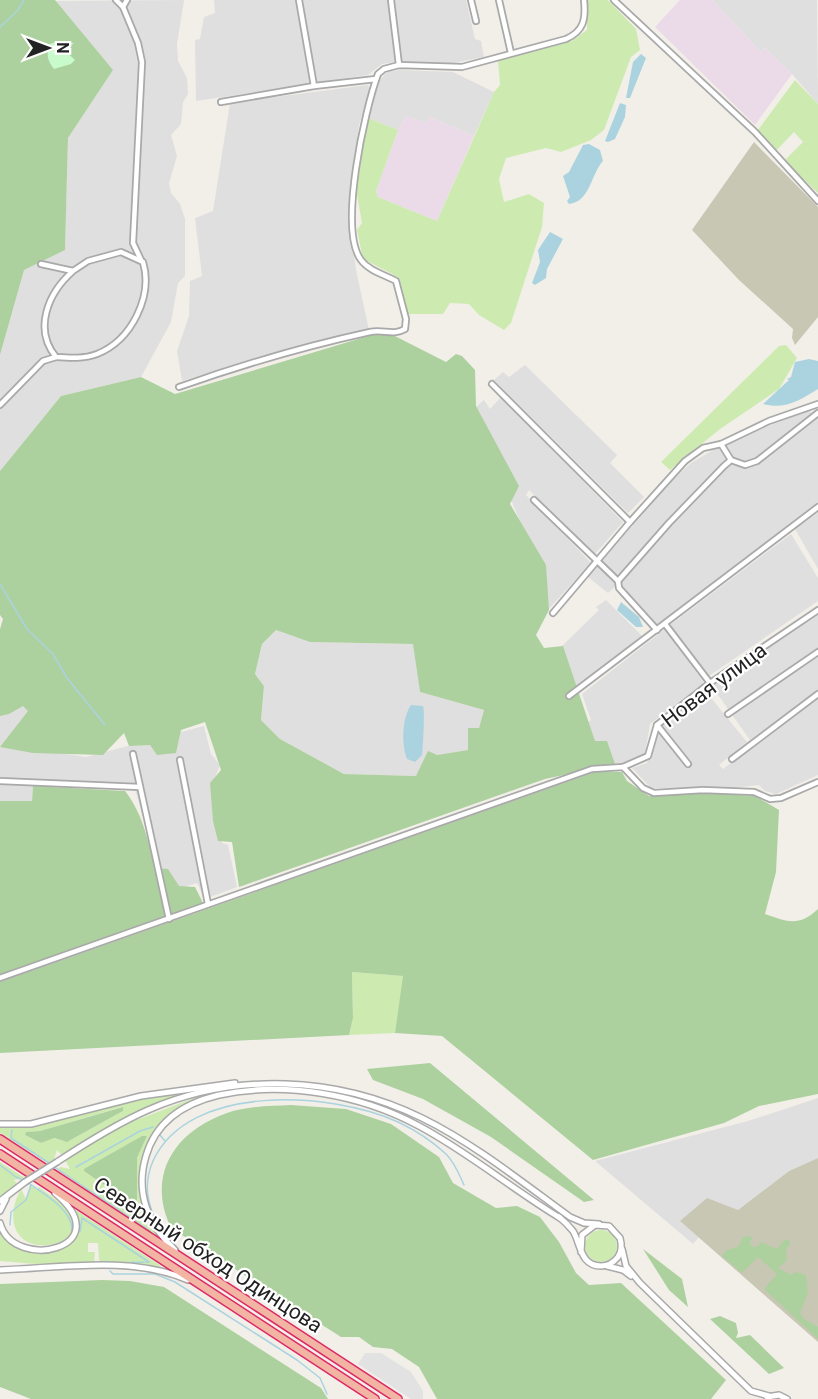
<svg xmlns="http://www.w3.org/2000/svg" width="818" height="1399" viewBox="0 0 818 1399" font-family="Roboto,sans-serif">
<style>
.residential{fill:#e0dfdf}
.industrial{fill:#ebdbe8}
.construction{fill:#c7c7b4}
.grass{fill:#cdebb0;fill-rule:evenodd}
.forest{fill:#add19e;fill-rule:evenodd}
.park{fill:#c8facc}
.parking{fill:#e2e2e2}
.water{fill:#aad3df}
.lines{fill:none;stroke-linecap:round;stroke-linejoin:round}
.stream{stroke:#aad3df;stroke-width:1.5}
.minor-casing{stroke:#a9a9a9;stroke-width:8}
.tertiary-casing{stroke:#a9a9a9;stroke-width:8}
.trunk-casing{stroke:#dc2a67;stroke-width:10}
.minor{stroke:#fff;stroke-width:4.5}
.tertiary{stroke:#fff;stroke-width:5}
.trunk{stroke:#f2b4a3;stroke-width:7}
.tertiary-bridge-casing{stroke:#a9a9a9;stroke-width:8;stroke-linecap:butt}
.tertiary-bridge{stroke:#fff;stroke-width:5}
.labels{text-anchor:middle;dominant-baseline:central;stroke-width:4.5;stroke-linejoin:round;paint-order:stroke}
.street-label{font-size:21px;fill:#222;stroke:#fff}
</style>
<rect width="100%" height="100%" fill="#f2efe9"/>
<!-- residential -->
<g class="residential">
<polygon points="184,0 177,44 178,61 187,78 188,94 183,102 181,124 171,135 177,156 169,183 171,193 180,204 185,219 185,276 178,283 171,322 141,377 61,396 0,471 0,355 24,269 65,250 68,138 113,70 54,1"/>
<polygon points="214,0 388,0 395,62 382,64 368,75 196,101 195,40 200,39 204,17 215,13"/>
<polygon points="394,0 466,0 475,39 481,41 484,57 443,65 401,62"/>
<polygon points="712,0 817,0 818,104 792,74 765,48 761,52"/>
<polygon points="398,70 453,72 494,92 474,136 430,117 427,123 406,116 398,130 368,118 379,81 387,72"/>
<polygon points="368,85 370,90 359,125 349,213 356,270 369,330 240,363 182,381 177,351 189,316 190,281 202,276 195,218 213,211 230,103"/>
<polygon points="525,365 617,455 610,463 644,497 628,513 494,380 503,372 509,377"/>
<polygon points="501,397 623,522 594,555 529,490 526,495 591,563 546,612 522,527 475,408 484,400 490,409"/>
<polygon points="808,410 815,415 818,412 818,503 656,626 617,585 608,593 588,577 672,480 691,463 720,446"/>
<polygon points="818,513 818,569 795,529"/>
<polygon points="791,534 818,578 818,601 709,676 670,625"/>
<polygon points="606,600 642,636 577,688 562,646 599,610 596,607"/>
<polygon points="818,614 818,690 750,740 711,685"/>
<polygon points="665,629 704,683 650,724 645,754 642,758 623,764 602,763 585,725 591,720 582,694"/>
<polygon points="276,630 311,642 414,644 420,692 484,710 479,728 468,750 437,755 416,776 344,774 280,739 261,720 264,686 255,674 262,644"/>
<polygon points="707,693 747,742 719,765 723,769 818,697 818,775 776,794 765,791 759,785 731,788 651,788 632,768 647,763 662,723"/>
<polygon points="26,703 47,751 86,757 204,726 211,754 220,765 212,785 222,843 228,845 237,887 205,899 197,883 165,893 135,789 33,787 32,803 0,803 0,710"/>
<polygon points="818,1098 818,1158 789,1171 738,1210 680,1221 699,1237 693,1244 595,1161 748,1121"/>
</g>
<!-- industrial -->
<g class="industrial">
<polygon points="680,0 712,0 761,52 765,48 792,74 755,125 655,27"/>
<polygon points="406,116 427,123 430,117 474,136 437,221 378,197 376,191 398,130"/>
</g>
<!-- construction -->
<g class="construction">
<polygon points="754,142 818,207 818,317 795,345 792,338 793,329 739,280 692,230"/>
<polygon points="818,1158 818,1342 680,1221 707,1198 738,1210 789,1171"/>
</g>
<!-- grass -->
<g class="grass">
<polygon points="587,0 608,0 636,29 640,50 631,57 604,130 591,140 561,152 546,148 506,158 499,179 504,202 529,194 544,203 542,227 511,323 504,330 479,315 469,304 450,303 443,314 408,314 398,277 363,259 357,230 362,223 356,189 368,118 398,130 376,191 378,197 437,221 494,92 500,85 498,61 572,41 587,30"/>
<polygon points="795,80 818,104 818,193 784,161 803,142 794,132 775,152 758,130"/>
<polygon points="786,345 797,358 779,389 720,429 670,470 661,462 779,346"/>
<polygon points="352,972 404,976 395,1033 349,1035 353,1018"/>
<path d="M190 1092 123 1118 62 1155 57 1150 54 1159 47 1163 0 1133V1127L31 1126 141 1097ZM122 1107 123 1111 71 1140 63 1141 53 1138 41 1143 25 1135 26 1132 40 1131Z"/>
<path d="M194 1098 195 1100C165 1112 156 1129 146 1158 142 1171 138 1182 140 1195 143 1212 152 1228 162 1241L58 1170 60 1167 70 1169 65 1160 126 1124ZM147 1136 137 1158V1207L84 1171Z"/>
<polygon points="0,1162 25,1178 14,1180 17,1184 0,1197"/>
<path d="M30 1185 37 1190 39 1187 67 1208 75 1225 69 1239C23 1260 0 1226 21 1189L26 1199Z"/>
<path d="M76 1210 158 1264 164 1269 143 1264H103L99 1260 98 1243H88V1252H95L94 1262 59 1266 0 1261V1231C12 1257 69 1261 78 1232 80 1225 77 1216 76 1210Z"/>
<circle cx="601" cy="1246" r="16"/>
</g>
<!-- forest -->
<g class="forest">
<polygon points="0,0 55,0 113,70 68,138 65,250 24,270 0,355"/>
<path d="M385 331 446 362 456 354 462 356 475 370 476 406 519 486 510 504 546 565 549 610 536 635 544 648 563 646 595 741H607L615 764 545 779 239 887 232 842 218 841 213 821 210 783 221 770 205 722 181 730 176 753 157 755 150 745 129 746 124 733 103 755 33 753 0 747 28 711 23 706 9 714 0 716V629L3 619 0 615V471L61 396 141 377 175 394ZM276 630 310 642 413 644 420 692 484 710 479 728H468V750L437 755 428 751 416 776 344 774 280 739 261 720 264 686 255 674 262 644Z"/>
<path d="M595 772H622L627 781 649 796 703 793 755 796 779 810 776 872 765 914C788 922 799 927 818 909V1094L759 1106 724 1123 593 1160 442 1036 395 1033 403 976 352 972 353 1018 349 1035 0 1053V982Z"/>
<path d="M33 786 125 791C143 814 148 841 155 868L168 869 179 886 195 887 203 903 0 975V801H32Z"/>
<polygon points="430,1063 594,1200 584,1202 491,1137 423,1099 373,1080 367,1069"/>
<path d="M291 1105 346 1109 391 1124 439 1157 453 1183 496 1208 517 1206 540 1217 559 1242 576 1273 589 1285 621 1283 726 1380 711 1399H437L419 1367 392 1349 373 1347 359 1337H341L171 1228C146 1175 174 1132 227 1113 246 1106 270 1106 291 1105Z"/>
<polygon points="123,1107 123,1111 67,1142 54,1138 41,1143 25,1135 26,1132 40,1131"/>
<polygon points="142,1136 147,1136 137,1158 137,1208 84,1171 84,1169"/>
<polygon points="749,1236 753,1239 749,1242 753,1247 758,1246 761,1242 777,1249 784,1240 789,1240 790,1245 786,1249 787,1260 778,1268 791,1275 796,1272 806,1275 808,1293 800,1313 803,1318 818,1327 818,1339 764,1289 777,1274 758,1257 742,1273 722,1256 727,1250 738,1247 743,1237"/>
<polygon points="643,1249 682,1279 688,1307 669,1290"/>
<polygon points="102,1280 130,1281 164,1287 321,1388 328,1399 31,1399 0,1387 0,1284"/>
<polygon points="720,1316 736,1323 738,1333 736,1338 750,1335 784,1368 769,1374 710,1319"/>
</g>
<!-- park -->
<path class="park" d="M56 42 75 60 71 64 54 69C47 60 46 54 50 44Z"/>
<!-- parking -->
<polygon class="parking" points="365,1353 381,1353 411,1372 423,1391 423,1399 411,1399 358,1364"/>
<!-- water -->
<g class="water">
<polygon points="641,54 646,58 630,98 626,98 633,62"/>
<polygon points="620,103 626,105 625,117 615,139 608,142 605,141"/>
<path d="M589 144 600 150 603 161C591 174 590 202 569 204L567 201 570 197 563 176 569 172 583 145Z"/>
<polygon points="550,232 563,239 547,269 546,278 535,285 532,283 540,262 538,250"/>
<path d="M809 359 818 361V389C800 400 785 410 763 404L789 380 787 379 791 377 795 362Z"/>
<polygon points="621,602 639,617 643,627 636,627 617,610"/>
<path d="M411 705 423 706C425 710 423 747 422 755L415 762 407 759C401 744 402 718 411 705Z"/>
</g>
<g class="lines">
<!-- stream -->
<g class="stream">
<polyline points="0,27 18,10 24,0"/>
<polyline points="0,584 27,629 53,654 67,678 105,725"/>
<polyline points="12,1130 11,1138 49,1163"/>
<polyline points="160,1135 165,1141"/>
<polyline points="0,1165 16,1177 23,1180"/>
<polyline points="53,1166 150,1231"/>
<polyline points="76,1167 140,1131 153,1127"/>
<path d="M27 1182C44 1194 72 1209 72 1230"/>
<polyline points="10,1225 11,1212 26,1200 31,1185"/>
<path d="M159 1227C147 1205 143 1184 153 1161 189 1082 332 1092 398 1122 415 1130 433 1142 446 1154 455 1163 459 1174 464 1185"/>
<polyline points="80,1232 82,1218 149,1262 110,1263"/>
<polyline points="110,1271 113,1274 155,1274 175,1282 297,1360 320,1378 327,1394"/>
</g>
<!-- minor casing -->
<g class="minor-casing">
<g id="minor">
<polyline points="116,0 123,7 127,0"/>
<polyline points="299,0 314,86"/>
<polyline points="391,0 399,65"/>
<polyline points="471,0 476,21"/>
<polyline points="499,0 511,53"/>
<polyline points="614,0 755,132 818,201"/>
<polyline points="123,7 138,43 142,62 133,243 141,260"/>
<polyline points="221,102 314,86 376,79"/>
<path d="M41 264 73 271 88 261 121 252 143 262C153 296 132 340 97 354 84 359 70 358 56 357 33 329 48 293 73 271"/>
<polyline points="492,384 630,522"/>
<path d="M179 387C241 365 306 346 370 332 383 329 393 336 405 329L406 319 396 281C385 275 369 271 361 260 338 229 365 109 378 74L384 69 399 65 462 67 566 39C584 31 586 19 584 0"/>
<polyline points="0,405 43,361 56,357"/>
<polyline points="721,444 731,460"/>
<polyline points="534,500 618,581 619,588 657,630"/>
<polyline points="618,581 669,523 724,466 731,460 745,465 757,461 818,413"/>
<polyline points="553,613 630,522 685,461 703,448 721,444 769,421 818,404"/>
<polyline points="665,624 710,683"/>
<polyline points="569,696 818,507"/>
<polyline points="728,714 818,652"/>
<polyline points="657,725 688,764"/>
<polyline points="133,754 169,919"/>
<polyline points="732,759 818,694"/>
<polyline points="180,760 208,904"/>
<polyline points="623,767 648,756 657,725 710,683 818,610"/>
<polyline points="0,781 140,787"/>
<polyline points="0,978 592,769 623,767 643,788 654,793 703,790 754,792 770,799 781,798 818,782"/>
</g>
</g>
<!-- tertiary casing -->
<g class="tertiary-casing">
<g id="tertiary">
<polyline points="0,1124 31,1124 141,1096 235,1083"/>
<path d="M57 1162C86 1143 116 1124 148 1110 236 1072 336 1076 422 1118 475 1144 523 1183 570 1217L584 1223 599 1224"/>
<polyline points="0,1201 25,1182"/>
<polyline points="0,1211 6,1199"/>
<path d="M559 1217C564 1221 569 1226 573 1231 581 1244 580 1266 601 1266 608 1266 614 1262 618 1257 622 1251 622 1245 620 1238L609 1226 595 1225 582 1235 581 1252"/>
<path d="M0 1223C13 1273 121 1248 55 1193"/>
<polyline points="622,1249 626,1266 640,1283 751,1391 769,1396"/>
<path d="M175 1250C148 1225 135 1192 146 1156 156 1121 185 1103 219 1095 284 1081 360 1094 419 1126 468 1152 512 1189 560 1218"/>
<polyline points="607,1266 623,1270 631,1276"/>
<path d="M0 1270C61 1268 130 1255 188 1280"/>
<polyline points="767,1397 779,1395 787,1399"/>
</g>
</g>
<!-- trunk casing -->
<g class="trunk-casing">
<g id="trunk">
<polyline points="0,1139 398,1399"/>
<polyline points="0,1154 375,1399"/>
</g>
</g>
<!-- minor -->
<use href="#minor" class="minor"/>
<!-- tertiary -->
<use href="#tertiary" class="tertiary"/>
<!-- trunk -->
<use href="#trunk" class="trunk"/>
<!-- tertiary-bridge casing -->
<g class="tertiary-bridge-casing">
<polyline id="tertiary-bridge" points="25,1182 57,1162"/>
</g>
<!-- tertiary-bridge -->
<use href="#tertiary-bridge" class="tertiary-bridge"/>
</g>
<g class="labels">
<!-- street labels -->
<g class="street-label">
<text transform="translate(714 685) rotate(-37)">Новая улица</text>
<text transform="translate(208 1255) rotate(33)">Северный обход Одинцова</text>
</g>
</g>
<!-- north arrow -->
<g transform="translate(48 48) rotate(90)" stroke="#ffffff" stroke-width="4.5" paint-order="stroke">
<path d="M0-4.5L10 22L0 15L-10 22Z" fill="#222222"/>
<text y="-9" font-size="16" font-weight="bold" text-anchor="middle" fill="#222222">N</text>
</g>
</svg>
